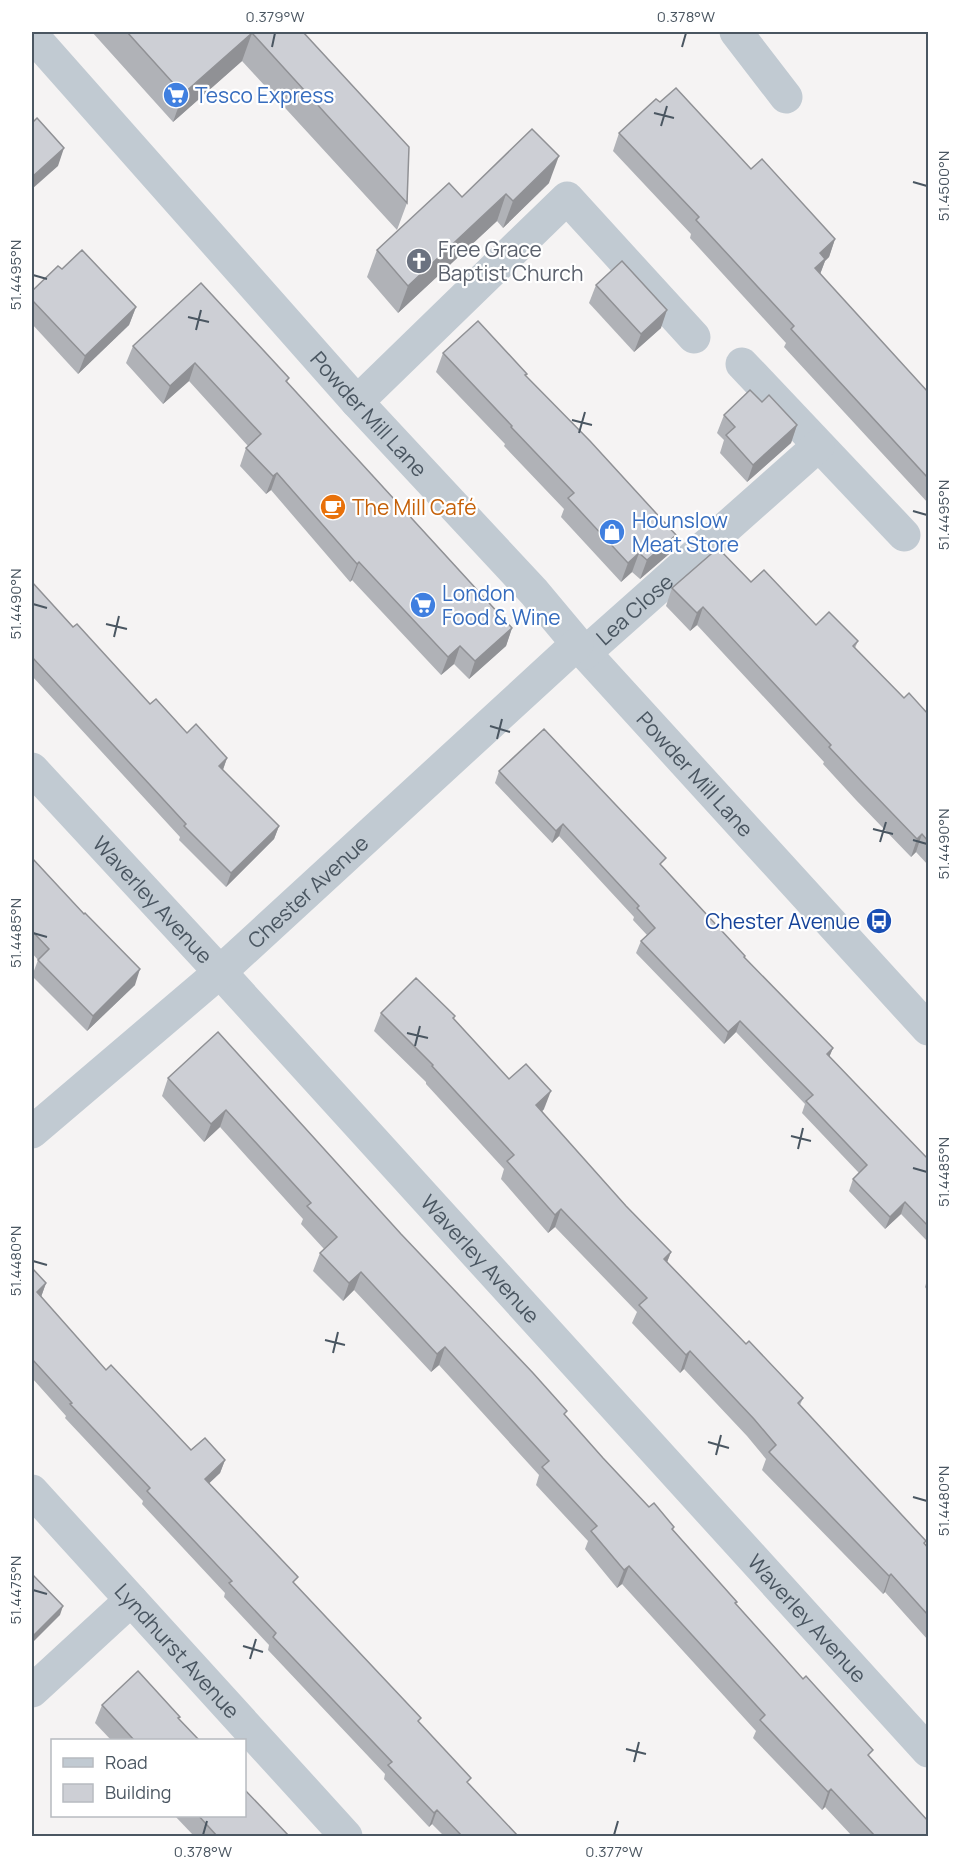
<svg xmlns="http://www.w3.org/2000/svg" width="960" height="1868" viewBox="0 0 960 1868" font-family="Manrope,sans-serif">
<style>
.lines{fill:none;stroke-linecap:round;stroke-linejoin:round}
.minor{stroke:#c1cad2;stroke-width:33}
.wall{fill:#b0b2b7}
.shaded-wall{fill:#909195}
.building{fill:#cdcfd5;stroke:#909195;stroke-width:1.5}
.ticks{fill:none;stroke:#4a5661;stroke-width:2}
.labels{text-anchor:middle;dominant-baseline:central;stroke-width:4.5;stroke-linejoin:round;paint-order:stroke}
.shop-label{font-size:21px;fill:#366cbe;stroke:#fff;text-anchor:start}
.worship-label{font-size:21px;fill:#5b616d;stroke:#fff;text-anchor:start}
.street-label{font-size:21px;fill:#4a5661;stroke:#fff}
.food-label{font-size:21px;fill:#c56008;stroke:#fff;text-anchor:start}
.transit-label{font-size:21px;fill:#164399;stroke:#fff;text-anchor:end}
.neatline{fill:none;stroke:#4a5661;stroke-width:2}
.ticks-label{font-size:15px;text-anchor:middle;fill:#4a5661}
</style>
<rect width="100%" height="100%" fill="#f5f3f3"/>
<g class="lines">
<!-- minor -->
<g class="minor">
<polyline points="736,32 786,97"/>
<path id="s1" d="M32 35 357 402 534 592 585 653 928 1029"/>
<polyline points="742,364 904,535"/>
<polyline points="357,402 567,198 694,337"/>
<path id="s2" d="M585 653 818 446"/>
<path id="s3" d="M32 769 220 972 928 1751"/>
<path id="s4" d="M32 1132 220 972 577 644"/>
<path id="s5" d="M32 1491 346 1836"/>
<polyline points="32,1691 131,1600"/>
</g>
</g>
<!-- wall -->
<g class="wall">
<polygon points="92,32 303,32 407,203 397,230 242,61 173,122"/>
<polygon points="660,102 751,169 835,239 829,257 825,261 820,274 928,392 928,503 784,347 786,343 690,238 691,234 613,151 619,133"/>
<polygon points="549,183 503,228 497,221 398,313 367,277 377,250 462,197"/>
<polygon points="62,269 136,307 129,325 78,374 32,324 32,291"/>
<polygon points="596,285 661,328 634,352 589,303"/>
<polygon points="133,346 289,378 287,382 512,628 506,646 469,679 454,664 441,675 352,580 350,582 271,490 266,494 240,466 246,448 248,446 189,381 163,404 126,363"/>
<polygon points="443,353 527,374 526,376 676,535 669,554 640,579 632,572 621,582 561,517 564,509 504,446 505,444 436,372"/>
<polygon points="762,402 797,425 791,443 747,482 720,453 724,440 717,433 724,415"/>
<polygon points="32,582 73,627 150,704 187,733 227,758 223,770 279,826 274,839 226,887 179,840 180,837 32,676"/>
<polygon points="751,582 816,625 858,641 855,648 904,698 928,714 928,865 916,852 911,857 856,800 823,764 824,762 697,625 690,631 666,606 672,588"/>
<polygon points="499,771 663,867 744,958 833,1048 829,1057 928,1159 928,1242 901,1214 885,1229 849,1191 853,1179 859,1173 802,1113 805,1104 736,1032 724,1044 636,953 641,941 647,935 633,920 634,917 559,836 552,843 495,783"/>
<polygon points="32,858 135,985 87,1031 32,976 38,960 32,953"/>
<polygon points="381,1013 455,1016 454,1019 509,1079 544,1109 542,1112 626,1206 671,1252 667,1262 746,1344 803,1398 800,1405 928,1548 928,1640 885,1592 883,1594 762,1470 766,1459 747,1436 684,1369 680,1373 632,1323 637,1312 555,1227 548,1233 501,1179 504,1169 426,1084 426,1082 374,1031"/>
<polygon points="218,1032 603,1458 649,1507 674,1527 673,1530 737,1602 736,1604 870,1758 928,1836 852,1836 825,1807 822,1810 753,1738 756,1731 622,1584 617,1588 585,1549 588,1541 536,1485 539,1475 439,1365 431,1372 354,1290 343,1301 313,1271 320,1253 324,1249 301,1224 303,1219 220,1127 204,1142 162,1096 168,1078"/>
<polygon points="32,1268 46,1283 41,1297 106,1370 191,1450 225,1460 220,1473 209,1483 295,1585 419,1722 469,1785 518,1836 444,1836 432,1824 429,1827 384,1779 385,1774 268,1650 269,1645 224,1597 225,1593 142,1504 143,1501 65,1418 66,1416 32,1378"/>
<polygon points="928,1277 928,1292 925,1287"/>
<polygon points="102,1705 179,1719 199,1740 111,1740 95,1723"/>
<polygon points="174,1815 244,1815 289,1836 194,1836"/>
</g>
<!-- shaded-wall -->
<g class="shaded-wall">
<polygon points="252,33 242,61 173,122 183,94"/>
<polygon points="64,148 58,166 32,189 32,177"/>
<polygon points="559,156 549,183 503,228 513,201"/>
<polygon points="506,194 497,221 398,313 408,286"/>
<polygon points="835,239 829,257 825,261 819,277 808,286 820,253"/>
<polygon points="136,307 129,325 78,374 85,356"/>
<polygon points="667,310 661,328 634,352 641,334"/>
<polygon points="195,363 189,381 163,404 170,386"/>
<polygon points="797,425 791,443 747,482 753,465"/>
<polygon points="277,473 271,490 266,494 273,476"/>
<polygon points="676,535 669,554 640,579 647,560"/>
<polygon points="639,553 632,572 621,582 628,563"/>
<polygon points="359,562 352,580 350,582 357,564"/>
<polygon points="703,607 697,625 690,631 697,613"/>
<polygon points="512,628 506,646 469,679 475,661"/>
<polygon points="460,646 454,664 441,675 448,657"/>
<polygon points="227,758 222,772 219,766"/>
<polygon points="563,824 559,836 552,843 556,831"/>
<polygon points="279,826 274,839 226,887 231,873"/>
<polygon points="922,834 916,852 911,857 917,839"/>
<polygon points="140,969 135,985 87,1031 93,1016"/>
<polygon points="740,1021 736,1032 724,1044 728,1032"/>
<polygon points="833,1048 828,1060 827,1054"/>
<polygon points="551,1091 544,1109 529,1123 536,1105"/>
<polygon points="226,1110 220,1127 204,1142 211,1124"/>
<polygon points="905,1202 901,1214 885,1229 890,1217"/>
<polygon points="561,1209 555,1227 548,1233 555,1215"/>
<polygon points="671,1252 664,1270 664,1259"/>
<polygon points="361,1272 354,1290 343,1301 349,1283"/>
<polygon points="46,1283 41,1297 37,1292"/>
<polygon points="445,1347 439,1365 431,1372 437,1354"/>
<polygon points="690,1351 684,1369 680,1373 686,1355"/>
<polygon points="225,1460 220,1473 200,1492 205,1479"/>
<polygon points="629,1566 622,1584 617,1588 624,1570"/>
<polygon points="891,1574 885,1592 883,1594 889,1576"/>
<polygon points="63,1606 60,1615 32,1643 32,1637"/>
<polygon points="831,1789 825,1807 822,1810 828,1792"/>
<polygon points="437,1810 432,1824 429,1827 434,1813"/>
</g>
<!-- building -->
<g class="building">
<polygon points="127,32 303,32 409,147 407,203 252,33 183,94"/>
<polygon points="676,88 751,169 762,159 835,239 820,253 825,259 815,268 928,392 928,478 791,329 794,326 696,220 699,217 619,133 656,99 660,102"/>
<polygon points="37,118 64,148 32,177 32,120 33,122"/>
<polygon points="532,129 559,156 513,201 506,194 408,286 377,250 449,183 462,197"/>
<polygon points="82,250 136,307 85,356 32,300 32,291 58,266 62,269"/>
<polygon points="622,261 667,310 641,334 596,285"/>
<polygon points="201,283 289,378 286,381 512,628 475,661 460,646 448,657 359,562 357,564 277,473 273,476 246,448 261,434 195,363 170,386 133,346"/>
<polygon points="478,321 527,374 525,375 590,441 676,535 647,560 639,553 628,563 568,498 574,493 511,427 512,426 443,353"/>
<polygon points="750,390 762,402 769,395 797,425 753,465 726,435 735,427 724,415"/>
<polygon points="718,548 751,582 764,570 816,625 829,612 858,641 853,646 904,698 909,693 928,714 928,841 922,834 917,839 862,782 829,747 831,745 703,607 697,613 672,588"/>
<polygon points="32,582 73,627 77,624 150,704 156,699 187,733 196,724 227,758 219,766 279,826 231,873 184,826 186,824 32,657"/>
<polygon points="544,729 666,858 660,864 745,956 744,957 833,1048 827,1054 928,1159 928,1226 905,1202 890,1217 853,1179 867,1165 806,1101 813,1095 740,1021 728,1032 641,941 655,928 637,908 639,906 563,824 556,831 499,771"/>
<polygon points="32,858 84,914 85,913 140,969 93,1016 38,960 49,949 32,931"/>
<polygon points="416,978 455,1016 453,1018 509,1079 526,1064 551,1091 536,1105 626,1206 671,1252 664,1259 746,1344 749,1341 803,1398 798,1403 926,1541 924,1543 928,1548 928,1615 891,1574 889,1576 769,1452 776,1445 754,1419 690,1351 686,1355 639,1305 647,1298 561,1209 555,1215 507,1161 514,1155 432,1066 433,1065 381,1013"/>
<polygon points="218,1032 401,1234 533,1373 567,1411 564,1414 603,1458 649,1507 654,1503 674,1527 672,1529 737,1602 735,1603 803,1679 806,1676 873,1750 868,1755 928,1821 928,1836 875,1836 831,1789 828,1792 760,1720 765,1715 629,1566 624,1570 591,1531 597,1526 542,1467 549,1461 445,1347 437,1354 361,1272 349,1283 320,1253 337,1237 307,1206 311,1203 226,1110 211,1124 168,1078"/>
<polygon points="32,1268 46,1283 37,1292 106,1370 111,1365 191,1450 205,1438 225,1460 205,1479 298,1577 293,1582 421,1718 418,1721 471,1778 467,1782 518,1836 462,1836 437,1810 434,1813 388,1765 392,1762 273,1637 276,1633 229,1583 232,1581 147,1491 150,1488 70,1404 72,1403 32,1359"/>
<polygon points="32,1574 63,1606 32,1637"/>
<polygon points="138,1671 180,1717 178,1718 199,1740 134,1740 102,1705"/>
<polygon points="244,1789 289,1836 217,1836 198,1815 244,1815"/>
</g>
<!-- ticks -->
<path class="ticks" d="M272 47 275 33M682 47 686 33M654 113 674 118M661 126 667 106M913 182 927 186M33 275 47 279M188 317 209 322M196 330 201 310M572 420 592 425M579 433 585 412M913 511 927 515M33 604 47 608M106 624 127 629M114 637 119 616M490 726 510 732M497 739 502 719M873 829 893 834M913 840 927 844M880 842 886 822M33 933 47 937M407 1033 428 1038M415 1046 420 1026M791 1136 811 1141M798 1149 803 1128M913 1168 927 1172M33 1261 47 1265M325 1340 345 1345M333 1353 338 1332M708 1442 729 1448M716 1455 721 1435M913 1497 927 1501M33 1590 47 1594M243 1646 263 1652M250 1659 256 1639M626 1749 646 1754M634 1762 639 1742M203 1835 207 1821M614 1835 618 1821"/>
<!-- icons -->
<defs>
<g id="supermarket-disc" transform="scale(1.35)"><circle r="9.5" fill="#3f7fe0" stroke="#fff"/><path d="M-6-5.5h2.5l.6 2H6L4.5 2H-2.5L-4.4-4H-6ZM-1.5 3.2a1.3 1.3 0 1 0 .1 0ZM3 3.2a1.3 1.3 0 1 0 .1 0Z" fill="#fff"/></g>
<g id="church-disc" transform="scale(1.35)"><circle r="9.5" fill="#6b7280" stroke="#fff"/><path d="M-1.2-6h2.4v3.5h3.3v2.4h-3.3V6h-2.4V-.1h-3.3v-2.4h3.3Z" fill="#fff"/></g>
<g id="cafe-disc" transform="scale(1.35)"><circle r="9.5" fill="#e8710a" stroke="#fff"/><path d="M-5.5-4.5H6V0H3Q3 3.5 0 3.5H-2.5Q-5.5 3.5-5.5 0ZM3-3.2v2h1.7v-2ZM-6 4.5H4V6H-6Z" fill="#fff"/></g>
<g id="shop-disc" transform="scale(1.35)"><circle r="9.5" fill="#3f7fe0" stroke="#fff"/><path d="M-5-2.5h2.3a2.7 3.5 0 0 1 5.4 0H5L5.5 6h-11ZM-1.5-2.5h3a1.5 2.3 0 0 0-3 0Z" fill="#fff"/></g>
<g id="bus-disc" transform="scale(1.35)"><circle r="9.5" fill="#1a4fb4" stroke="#fff"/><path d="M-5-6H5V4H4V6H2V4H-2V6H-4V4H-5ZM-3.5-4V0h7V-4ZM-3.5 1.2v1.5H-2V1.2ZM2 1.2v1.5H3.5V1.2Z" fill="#fff"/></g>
</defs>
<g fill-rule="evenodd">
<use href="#supermarket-disc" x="176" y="95"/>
<use href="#church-disc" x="419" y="261"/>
<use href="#cafe-disc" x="333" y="507"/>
<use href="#shop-disc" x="612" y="532"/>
<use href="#supermarket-disc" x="423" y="605"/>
<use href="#bus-disc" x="879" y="921"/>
</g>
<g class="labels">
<!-- shop labels -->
<g class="shop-label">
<text x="195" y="95">Tesco Express</text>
<text x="632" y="520">Hounslow<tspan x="632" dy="24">Meat Store</tspan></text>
<text x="442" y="593">London<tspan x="442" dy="24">Food &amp; Wine</tspan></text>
</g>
<!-- worship labels -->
<g class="worship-label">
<text x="438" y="249">Free Grace<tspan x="438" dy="24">Baptist Church</tspan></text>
</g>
<!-- street labels -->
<g class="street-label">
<text stroke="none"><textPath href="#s1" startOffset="507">Powder Mill Lane</textPath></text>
<text stroke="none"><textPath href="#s2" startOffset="66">Lea Close</textPath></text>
<text stroke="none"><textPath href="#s1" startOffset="993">Powder Mill Lane</textPath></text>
<text stroke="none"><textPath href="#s4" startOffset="366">Chester Avenue</textPath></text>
<text stroke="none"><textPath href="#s3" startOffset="178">Waverley Avenue</textPath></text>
<text stroke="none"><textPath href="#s3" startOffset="664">Waverley Avenue</textPath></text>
<text stroke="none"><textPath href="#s3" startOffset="1150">Waverley Avenue</textPath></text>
<text stroke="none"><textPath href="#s5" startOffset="216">Lyndhurst Avenue</textPath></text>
</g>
<!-- food labels -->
<g class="food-label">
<text x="352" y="507">The Mill Café</text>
</g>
<!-- transit labels -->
<g class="transit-label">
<text x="860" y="921">Chester Avenue</text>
</g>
</g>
<!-- border -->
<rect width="960" height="1868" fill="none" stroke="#ffffff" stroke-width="66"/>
<!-- legend -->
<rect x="51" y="1739" width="195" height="78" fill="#ffffff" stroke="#b7bbc0" stroke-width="1.5"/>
<rect x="63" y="1758" width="30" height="9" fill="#c1cad2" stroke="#b7bbc0" stroke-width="1.5"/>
<text x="105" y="1769" font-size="18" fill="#4a5661">Road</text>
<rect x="63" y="1784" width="30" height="18" fill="#cdcfd5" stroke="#b7bbc0" stroke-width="1.5"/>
<text x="105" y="1799" font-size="18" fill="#4a5661">Building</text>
<rect x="33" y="33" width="894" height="1802" class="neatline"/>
<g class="ticks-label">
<text x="275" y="22">0.379°W</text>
<text x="686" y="22">0.378°W</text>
<text transform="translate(944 186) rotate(-90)" y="5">51.4500°N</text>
<text transform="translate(16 275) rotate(-90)" y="5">51.4495°N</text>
<text transform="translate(944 515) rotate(-90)" y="5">51.4495°N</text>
<text transform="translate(16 604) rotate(-90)" y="5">51.4490°N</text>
<text transform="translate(944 844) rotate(-90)" y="5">51.4490°N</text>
<text transform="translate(16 933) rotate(-90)" y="5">51.4485°N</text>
<text transform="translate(944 1172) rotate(-90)" y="5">51.4485°N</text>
<text transform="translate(16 1261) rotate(-90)" y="5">51.4480°N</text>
<text transform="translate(944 1501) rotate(-90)" y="5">51.4480°N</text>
<text transform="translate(16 1590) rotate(-90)" y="5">51.4475°N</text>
<text x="203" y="1857">0.378°W</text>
<text x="614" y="1857">0.377°W</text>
</g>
</svg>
